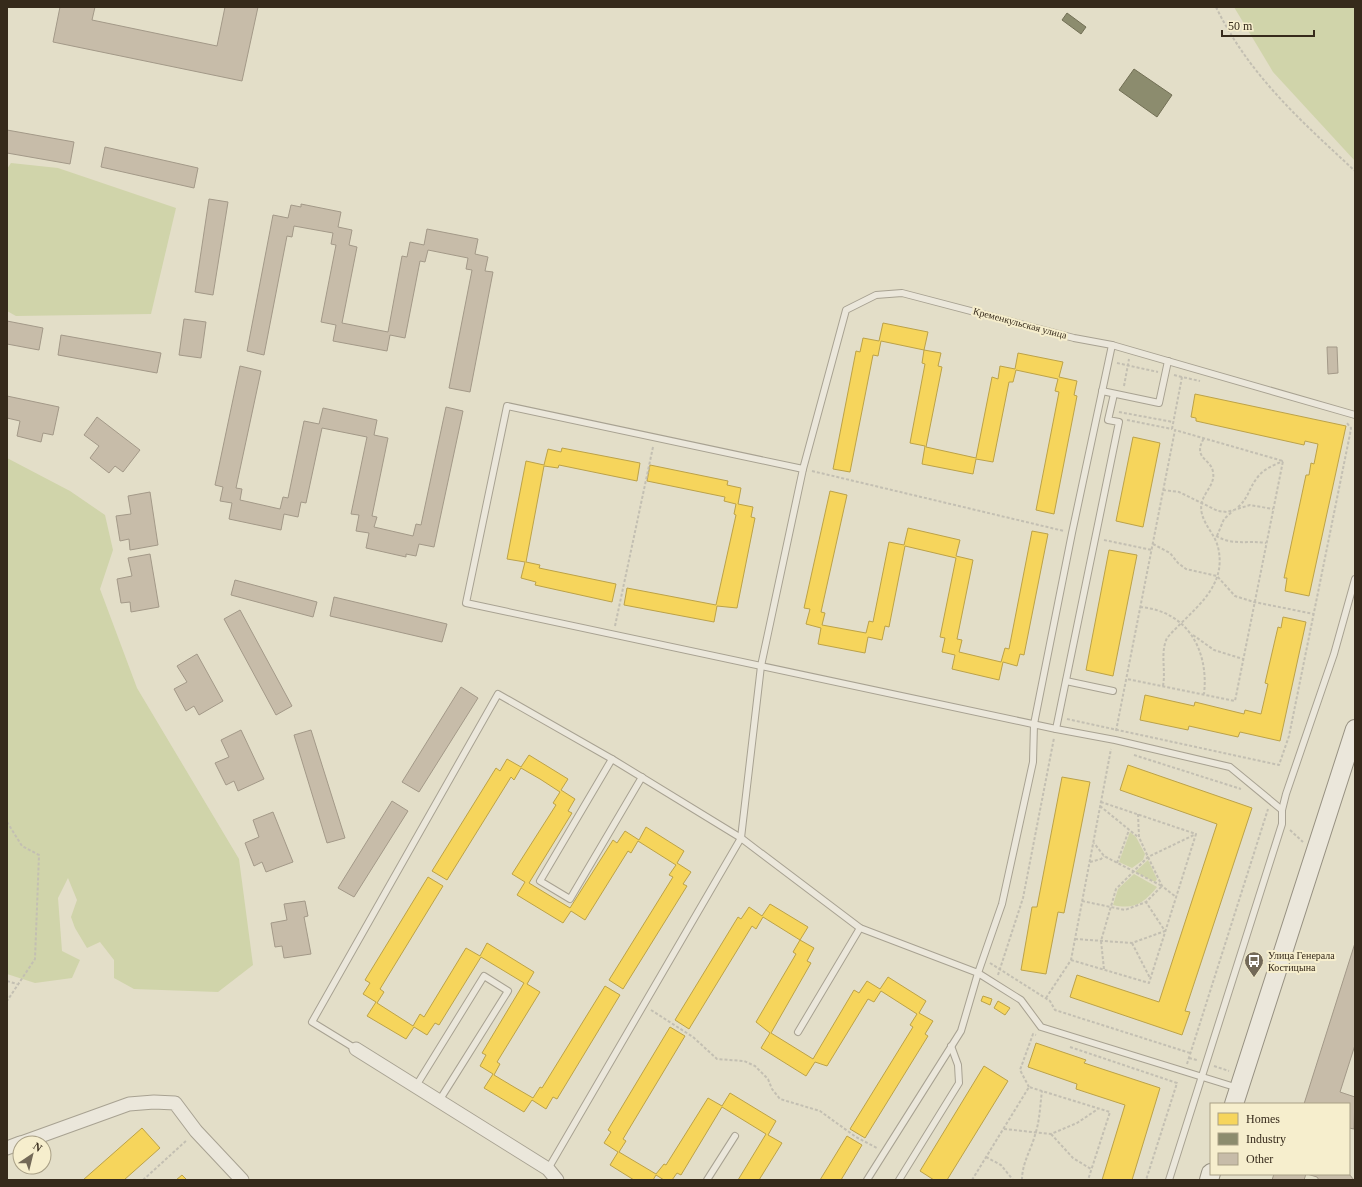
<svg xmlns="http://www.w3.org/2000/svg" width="1362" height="1187" viewBox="0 0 1362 1187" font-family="'Times New Roman',serif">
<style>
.green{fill:#d0d4aa}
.homes{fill:#f6d55c;stroke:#bca248}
.industry{fill:#8c8c6e;stroke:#726f55}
.building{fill:#c7bca9;stroke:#a39988}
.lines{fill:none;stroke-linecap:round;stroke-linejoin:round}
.lane-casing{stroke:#a8a292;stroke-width:8}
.street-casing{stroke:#a8a292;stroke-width:15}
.secondary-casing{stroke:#979182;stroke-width:20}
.path{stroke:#c3bfb2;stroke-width:2;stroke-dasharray:3 2;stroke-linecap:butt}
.lane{stroke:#ebe7db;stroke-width:6}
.street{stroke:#ebe7db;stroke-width:13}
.secondary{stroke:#ebe7db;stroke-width:18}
.labels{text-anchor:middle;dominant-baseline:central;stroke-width:4;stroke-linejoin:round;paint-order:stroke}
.street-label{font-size:10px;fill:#362a1b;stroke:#f6eecd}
.poi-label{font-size:10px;fill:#362a1b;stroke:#f6eecd;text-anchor:start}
</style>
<rect width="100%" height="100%" fill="#e3dec8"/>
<!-- green -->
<g class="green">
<polygon points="1234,7 1355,7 1355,161 1273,72"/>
<polygon points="11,163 58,168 176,208 151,314 16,316 7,311 7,169"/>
<polygon points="7,458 70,491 105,515 113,550 100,589 137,688 239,859 253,965 218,992 134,989 114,978 114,960 100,942 87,948 75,928 71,917 77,900 68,878 58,898 62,951 80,960 72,978 35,983 7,974"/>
<polygon points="1130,832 1136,837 1145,854 1143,860 1132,868 1119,862"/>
<polygon points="1148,860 1157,879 1155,882 1135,872"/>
<path d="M1134 874 1157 887C1144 903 1134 910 1113 905L1118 889Z"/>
</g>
<!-- homes -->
<g class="homes">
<polygon points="883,323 928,332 924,350 941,353 938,366 942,367 926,447 976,458 992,377 998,379 1000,366 1015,369 1018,353 1063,362 1059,377 1077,381 1074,395 1077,396 1054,514 1036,510 1059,392 1055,391 1058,379 1016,370 1013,382 1009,382 993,462 976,459 973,474 922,464 925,446 910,443 925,364 922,363 924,350 881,341 878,356 873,355 850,472 833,469 856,351 860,352 863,338 879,341"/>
<polygon points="1195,394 1346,426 1309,596 1285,591 1287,578 1284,578 1306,475 1309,475 1311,463 1314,464 1318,444 1305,441 1304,445 1196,421 1196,418 1191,417"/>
<polygon points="1133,437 1160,443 1143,527 1116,521"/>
<polygon points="562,448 640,463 637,481 559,465 558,468 544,466 526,562 540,565 539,568 616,584 612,602 535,585 536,582 521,578 525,562 507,559 526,461 544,465 548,449 561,452"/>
<polygon points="650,465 728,481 727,485 741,488 738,504 753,507 751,517 755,518 737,608 717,606 714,622 624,605 627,588 716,605 736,515 734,514 736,504 724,501 725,497 647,481"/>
<polygon points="830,491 847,495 821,612 825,613 822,625 866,633 869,621 873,622 889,542 904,545 908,528 960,540 956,556 973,560 957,639 962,640 959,652 1001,662 1005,648 1009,649 1032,531 1048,534 1024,655 1020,654 1017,666 1003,662 999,680 952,669 955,655 942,652 945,638 940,637 956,558 905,546 889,627 885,626 882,640 868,637 865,653 818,644 821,628 806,624 810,609 804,608"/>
<polygon points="1109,550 1137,555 1113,676 1086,670"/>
<polygon points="1283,617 1306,622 1280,741 1240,732 1238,737 1189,726 1188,730 1140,720 1145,695 1194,706 1195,702 1244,714 1245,710 1261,714 1268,684 1265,683 1278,627 1281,628"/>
<polygon points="529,755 568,779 561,790 575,799 568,811 572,813 529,883 570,908 613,840 617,843 625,831 639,840 646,827 684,851 677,863 691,872 683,884 687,886 623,989 609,980 673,877 669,875 676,865 638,841 631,853 628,851 585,920 571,911 563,923 517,895 525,882 512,874 556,805 553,803 560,792 540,779 521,768 514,780 511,777 447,880 432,871 496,768 500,771 507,759 521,767"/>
<polygon points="1128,765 1252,808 1185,1011 1190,1012 1182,1035 1070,997 1077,975 1159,1002 1217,824 1120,790"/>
<polygon points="1062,777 1090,782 1064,913 1058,912 1046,974 1021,970 1032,907 1037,907"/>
<polygon points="428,877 443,886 380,989 384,992 377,1003 413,1026 420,1014 424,1017 466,948 480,956 487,943 534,972 527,984 540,992 497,1062 500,1064 494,1075 514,1087 533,1098 540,1087 542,1088 605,986 620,995 557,1099 553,1097 546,1109 532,1100 524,1112 484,1088 493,1074 480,1066 486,1055 482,1053 524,983 481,957 439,1025 435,1023 427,1035 414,1027 406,1039 367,1016 376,1002 363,994 370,983 365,980"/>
<polygon points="770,904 808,927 800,940 814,948 807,961 811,963 771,1033 813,1059 854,990 859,993 867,981 880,989 888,977 926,1001 919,1013 933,1021 925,1034 928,1036 865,1138 850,1129 913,1027 910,1025 917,1014 881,991 874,1002 868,999 827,1066 815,1062 806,1076 761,1048 770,1033 756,1022 796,954 793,952 800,940 763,917 756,929 752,926 689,1029 675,1020 738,917 741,919 749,907 762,916"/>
<polygon points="983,996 992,999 990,1005 981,1001"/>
<polygon points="998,1001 1010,1008 1005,1015 994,1008"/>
<polygon points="670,1027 685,1036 623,1139 626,1141 619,1152 656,1174 664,1164 666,1165 708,1098 722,1106 730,1093 776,1121 768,1135 782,1143 759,1180 738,1180 766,1134 722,1107 681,1175 677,1173 672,1180 664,1180 656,1175 653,1180 634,1180 610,1165 618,1152 604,1143 611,1132 608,1130"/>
<polygon points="1036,1043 1086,1060 1084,1063 1160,1088 1132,1180 1102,1180 1125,1105 1076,1089 1077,1084 1028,1067"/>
<polygon points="984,1066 1008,1081 947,1180 934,1180 920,1171"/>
<polygon points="142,1128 160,1148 124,1180 83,1180"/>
<polygon points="847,1136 862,1145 841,1180 820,1180"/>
<polygon points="182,1175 187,1180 176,1180"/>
</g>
<!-- industry -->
<g class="industry">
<polygon points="1067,13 1086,27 1081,34 1062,20"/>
<polygon points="1134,69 1172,95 1157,117 1119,90"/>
</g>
<!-- building -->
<g class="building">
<polygon points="60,7 95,7 92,20 217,46 225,7 258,7 242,81 53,42"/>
<polygon points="7,130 74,142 70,164 7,153"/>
<polygon points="105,147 198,168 194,188 101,167"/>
<polygon points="209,199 228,202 213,295 195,292"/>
<polygon points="301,204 341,212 338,227 352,230 349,245 357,247 342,323 388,332 402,256 407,257 410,242 424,245 427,229 478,239 475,254 488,257 485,271 493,272 470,392 449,388 472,270 466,269 468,258 428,250 425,262 420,261 405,338 390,335 387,351 333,341 336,325 321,322 336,245 331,244 333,233 294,226 292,237 287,236 264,355 247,351 273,215 288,218 291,205 301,207"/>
<polygon points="184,319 206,322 201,358 179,355"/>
<polygon points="7,321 43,328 39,350 7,344"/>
<polygon points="61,335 161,353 157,373 58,355"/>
<polygon points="1327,347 1337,347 1338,373 1328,374"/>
<polygon points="240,366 261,371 236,488 242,489 240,500 280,509 283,497 288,498 304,421 319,424 323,408 377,420 374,435 388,438 372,516 377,517 374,527 413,536 416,524 421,525 446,407 463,411 434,547 419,544 416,556 406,554 406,557 366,548 369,533 356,531 359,515 351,514 367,437 322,428 306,503 301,502 298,517 284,514 281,530 229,519 232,503 220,501 223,487 215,485"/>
<polygon points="7,396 59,407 53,435 43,433 41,442 17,436 20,421 7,418"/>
<polygon points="97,417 140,450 123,472 115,466 109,473 90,458 99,446 84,435"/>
<polygon points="150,492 158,545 130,550 129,539 120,541 116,516 131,514 128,496"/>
<polygon points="150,554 159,607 131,612 130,602 121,603 117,579 132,576 128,558"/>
<polygon points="235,580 317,602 313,617 231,595"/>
<polygon points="334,597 447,624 442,642 330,616"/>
<polygon points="240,610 292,706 276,715 224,619"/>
<polygon points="197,654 223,701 199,715 194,706 186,711 174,689 187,682 177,666"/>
<polygon points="461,687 478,698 419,792 402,782"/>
<polygon points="241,730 264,779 238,791 234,781 226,785 215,763 229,757 221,740"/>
<polygon points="311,730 345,838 327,843 294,735"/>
<polygon points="392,801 408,811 354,897 338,888"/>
<polygon points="273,812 293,862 266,872 262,862 254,866 245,843 259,837 253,820"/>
<polygon points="305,901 308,916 304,917 311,954 284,958 282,946 275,947 271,923 287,920 284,904"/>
<polygon points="1355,943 1355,1045 1340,1092 1355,1097 1354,1129 1349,1128 1349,1104 1304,1104"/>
<polygon points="1274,1174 1306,1174 1304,1180 1272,1180"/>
<polygon points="1307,1174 1349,1174 1354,1180 1319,1180 1317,1177"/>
</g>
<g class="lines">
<!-- lane casing -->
<g class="lane-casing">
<g id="lane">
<polyline points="1102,391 1159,403 1168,361"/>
<polyline points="803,469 507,406 466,603 1056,729 1115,740 1230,767 1282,810 1282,824 1169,1180"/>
<polyline points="1066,681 1113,691"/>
<polyline points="1056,729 1119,422 1108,420 1114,394"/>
<polyline points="612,759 540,881 570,899 642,777"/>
<polyline points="1282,810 1286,794 1334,654 1355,579"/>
<polyline points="798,1032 860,928"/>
<polyline points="356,1049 312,1022 498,694 612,759 741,838 860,928 978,973 1002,904 1033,762 1034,724 1072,533 1112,345"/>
<polyline points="416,1086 484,976 508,991 439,1101"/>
<polyline points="548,1169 741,838 761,666 803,469 846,310 876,295 902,293 1074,338 1112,345 1355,415"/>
<polyline points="707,1180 735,1136"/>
<polyline points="867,1180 961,1031 978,973 1021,1000 1041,1027 1238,1088"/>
<polyline points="899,1180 959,1083 958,1065 951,1046"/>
</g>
</g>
<!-- street casing -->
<g class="street-casing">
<g id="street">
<polyline points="356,1049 548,1169 557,1180"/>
<polyline points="21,1143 129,1104 154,1102 175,1103 196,1131 242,1180"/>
<polyline points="7,1148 20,1143"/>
</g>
</g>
<!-- secondary casing -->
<g class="secondary-casing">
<g id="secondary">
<polyline points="1234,1104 1355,729"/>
<polyline points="1209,1180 1211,1173"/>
</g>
</g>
<!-- path -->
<g class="path">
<path d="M1216 7C1249 75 1301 121 1355 171"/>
<polyline points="1117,363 1158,372"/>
<polyline points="1174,375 1182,377"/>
<polyline points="1124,386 1129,359"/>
<polyline points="1119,412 1173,422"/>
<polyline points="1127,420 1172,429"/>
<polyline points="1172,429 1182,377 1200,381"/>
<polyline points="812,471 1064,531"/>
<polyline points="1163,490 1179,492 1218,511 1227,512 1250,505 1273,509"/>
<path d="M1238 507C1248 499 1249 488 1257 478 1263 469 1274 465 1283 461"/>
<path d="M1216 536C1234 546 1247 540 1266 543"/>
<polyline points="1217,536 1224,519 1233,511"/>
<polyline points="1104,540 1152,550"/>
<polyline points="1153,544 1170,553 1178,563 1186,569 1217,576 1235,596 1254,602 1314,614"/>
<path d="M1140 607C1188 611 1209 651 1204 694"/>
<polyline points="615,626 653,447"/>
<polyline points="1193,635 1214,650 1243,659"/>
<path d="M1163 686C1166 669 1160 653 1167 638 1191 610 1228 589 1218 547 1215 535 1205 526 1202 514 1197 495 1216 488 1213 472 1211 458 1192 459 1204 438"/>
<polyline points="1067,719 1279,765 1289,736 1350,434 1351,428 1346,422"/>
<polyline points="1116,731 1175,430 1283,461 1235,701 1127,679"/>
<polyline points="1134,755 1241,789"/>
<polyline points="1100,806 1138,837"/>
<polyline points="1138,814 1139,837 1148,857 1162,886 1176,897"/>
<polyline points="7,822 22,846 39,855 35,959 7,1001"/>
<polyline points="1290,830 1303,842"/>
<polyline points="1090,862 1101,859 1104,856"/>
<polyline points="1117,863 1129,830"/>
<polyline points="1082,901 1125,910 1146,902 1162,886 1104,856 1094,843"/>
<polyline points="1075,939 1132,943 1165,931 1146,902"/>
<polyline points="1132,943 1150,978"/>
<polyline points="1071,960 1149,983 1196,834 1101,802"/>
<polyline points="990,963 1050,1001 1055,1010 1190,1053"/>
<polyline points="1104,969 1101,941 1116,889 1148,857 1196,834"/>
<polyline points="998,975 1023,898 1054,738"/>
<polyline points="7,981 17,984"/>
<polyline points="1046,998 1071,960 1111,749"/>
<polyline points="651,1010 693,1037 717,1059 744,1061 755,1066 768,1079 772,1089 780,1099 820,1111 856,1137 877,1148"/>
<polyline points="1070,1047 1177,1083 1146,1180"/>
<polyline points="1189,1058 1197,1060"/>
<polyline points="1187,1064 1268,809"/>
<polyline points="1214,1066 1229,1071"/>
<polyline points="1029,1087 1020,1070 1033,1034 1036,1035"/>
<polyline points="1004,1129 1051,1134 1077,1123 1098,1109"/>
<polyline points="1051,1134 1073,1158 1091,1169"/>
<polyline points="986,1157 1001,1165 1013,1180"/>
<polyline points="143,1180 187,1140"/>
<polyline points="972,1180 1029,1087 1110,1112 1088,1180"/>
<path d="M1022 1180C1022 1163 1031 1150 1035 1135 1040 1120 1040 1105 1042 1091"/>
</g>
<!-- lane -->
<use href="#lane" class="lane"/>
<!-- street -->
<use href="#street" class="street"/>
<!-- secondary -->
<use href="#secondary" class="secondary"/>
</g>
<!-- icons -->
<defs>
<g id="bus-pin" transform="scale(1)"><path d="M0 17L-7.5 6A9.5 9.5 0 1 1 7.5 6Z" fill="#736958" stroke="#f6eecd"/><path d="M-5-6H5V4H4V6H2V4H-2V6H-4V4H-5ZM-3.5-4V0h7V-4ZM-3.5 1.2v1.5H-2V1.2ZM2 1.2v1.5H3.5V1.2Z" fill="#fff"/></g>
</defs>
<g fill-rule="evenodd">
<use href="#bus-pin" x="1254" y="961"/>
</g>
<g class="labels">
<!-- street labels -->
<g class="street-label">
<text transform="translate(1020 323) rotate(15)">Кременкульская улица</text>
</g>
<!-- poi labels -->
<g class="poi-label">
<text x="1268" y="955">Улица Генерала<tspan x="1268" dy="12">Костицына</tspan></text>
</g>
</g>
<!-- border -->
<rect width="1362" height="1187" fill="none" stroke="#362a1b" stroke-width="16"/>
<!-- legend -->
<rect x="1210" y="1103" width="140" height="72" fill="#f6eecd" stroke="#a9a086"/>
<rect x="1218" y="1113" width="20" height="12" fill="#f6d55c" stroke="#a9a086"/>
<text x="1246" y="1123" font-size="12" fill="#362a1b">Homes</text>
<rect x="1218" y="1133" width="20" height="12" fill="#8c8c6e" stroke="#a9a086"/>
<text x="1246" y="1143" font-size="12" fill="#362a1b">Industry</text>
<rect x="1218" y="1153" width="20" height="12" fill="#c7bca9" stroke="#a9a086"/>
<text x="1246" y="1163" font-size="12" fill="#362a1b">Other</text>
<!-- north arrow -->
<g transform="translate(32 1155) rotate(35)"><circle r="19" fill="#f6eecd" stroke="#a9a086"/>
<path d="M0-3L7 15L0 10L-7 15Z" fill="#736958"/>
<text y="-6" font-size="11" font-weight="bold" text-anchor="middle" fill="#362a1b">N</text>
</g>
<!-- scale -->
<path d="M1222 30v6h92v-6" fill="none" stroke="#362a1b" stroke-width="2"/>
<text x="1228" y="30" font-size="12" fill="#362a1b" stroke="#f6eecd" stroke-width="3" paint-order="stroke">50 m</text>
</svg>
